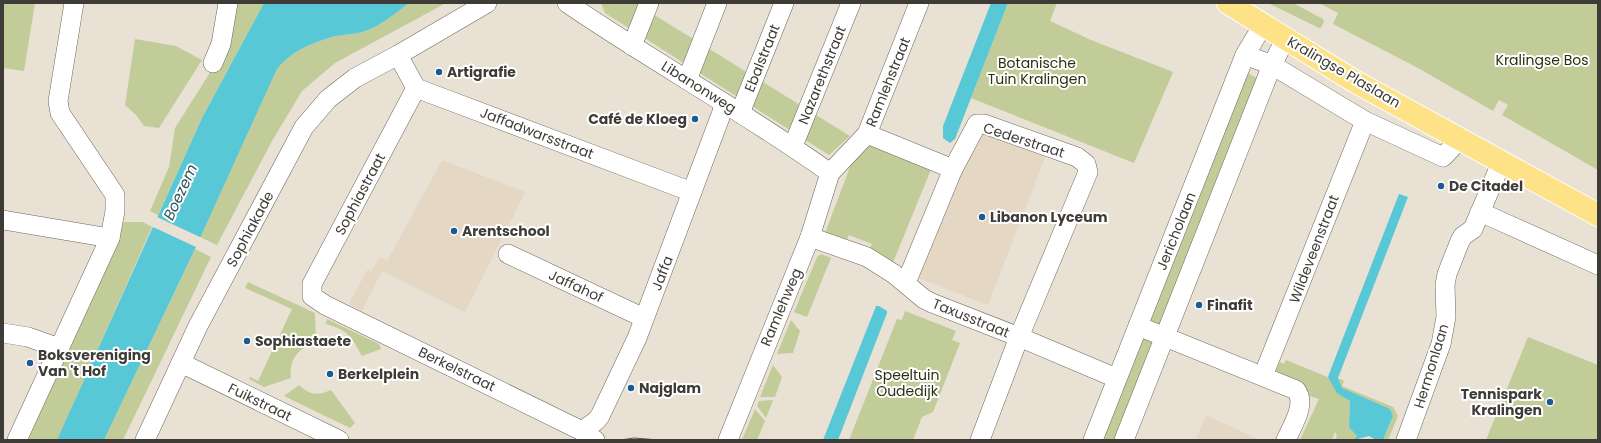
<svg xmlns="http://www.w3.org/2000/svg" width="1601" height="443" viewBox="0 0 1601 443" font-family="Poppins,sans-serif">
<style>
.built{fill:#e4d8c4}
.green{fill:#c2cc99}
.water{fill:#59c8d6}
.pier{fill:#e8e1d4}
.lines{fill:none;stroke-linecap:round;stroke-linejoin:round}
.minor-casing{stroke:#6e685c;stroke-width:20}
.major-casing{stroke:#fff;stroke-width:24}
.minor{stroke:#fff;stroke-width:19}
.major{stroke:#fde288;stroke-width:22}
.tram{stroke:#57534d;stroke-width:1}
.poi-dot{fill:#1c5b91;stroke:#fff;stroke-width:1.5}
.labels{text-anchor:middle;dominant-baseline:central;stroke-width:4;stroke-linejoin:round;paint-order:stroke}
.street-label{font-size:14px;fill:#3f3c37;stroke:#fff}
.park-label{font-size:14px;fill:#2b300e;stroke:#fff}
.poi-label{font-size:14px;font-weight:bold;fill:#3f3c37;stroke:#fff;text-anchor:start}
.water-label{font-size:15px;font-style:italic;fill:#26565c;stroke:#fff}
</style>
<rect width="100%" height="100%" fill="#e8e1d4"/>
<!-- built -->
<g class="built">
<polygon points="977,128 1046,155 988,305 918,278"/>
<polygon points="442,160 525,192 465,312 382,271 362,311 349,304 367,270 371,272 380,257 387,261"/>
<polygon points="1206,415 1232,427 1259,440 1196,440"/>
</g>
<!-- green -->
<g class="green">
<polygon points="3,3 35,3 24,71 3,68"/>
<polygon points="234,3 264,3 202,118 158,215 150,211 169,167 175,128 223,52"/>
<path d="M409 3H446L335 63 302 91 272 141 217 245 200 237 277 69C290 52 311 43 332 37 342 34 352 35 362 32 380 27 394 14 409 3Z"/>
<polygon points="601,3 635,3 850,136 829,155 605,13"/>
<polygon points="1008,3 1057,3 1050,21 1091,40 1173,72 1134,163 971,98"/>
<polygon points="1268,3 1293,3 1323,19 1324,21 1321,28 1319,28"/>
<polygon points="1319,3 1598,3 1598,170 1502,115 1508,105 1499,100 1493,111 1418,68 1333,24 1338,13"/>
<polygon points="135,39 176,46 202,60 159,128 144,126 136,115 125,105"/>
<polygon points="1244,71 1262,81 1160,328 1148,323"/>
<polygon points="869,145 932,167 892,265 868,252 872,244 849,235 846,241 825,233 850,167"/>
<polygon points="122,222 143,222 152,227 64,425 57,440 22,440 118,242"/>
<polygon points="195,249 211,257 123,440 104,440"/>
<polygon points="821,254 831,258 807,317 794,312 817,257"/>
<path d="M248 282 315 313 316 343C298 348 289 359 291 378L264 387 249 379 250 377 258 381 292 309 245 288Z"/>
<polygon points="905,311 956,331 952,340 960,343 933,412 922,417 913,440 849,440 897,319 902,320"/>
<path d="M327 319 379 344 381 349 362 356C352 338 349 330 326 324Z"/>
<polygon points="791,320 800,331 793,353 777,354"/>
<polygon points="1140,337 1156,340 1120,440 1097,440"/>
<polygon points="1528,337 1598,365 1598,440 1486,440"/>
<polygon points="1286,360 1330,378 1344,396 1350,401 1349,427 1357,435 1357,438 1354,440 1335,440 1337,435 1335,432 1332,440 1300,440 1319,399 1306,395 1275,372 1280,362 1284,364"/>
<polygon points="773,365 782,377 775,397 760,397"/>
<polygon points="1338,378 1344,381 1342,386 1393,407 1398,416 1388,440 1383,440 1392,419 1342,388"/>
<path d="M299 385C309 395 318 396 331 390L355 423 350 428 284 396Z"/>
<polygon points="773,400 766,418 757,406 759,401"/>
<polygon points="755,409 765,421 757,440 742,440"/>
</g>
<!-- water -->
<g class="water">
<path d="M264 3H409C394 14 380 27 362 32 352 35 342 34 332 37 311 43 290 52 277 69L195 249 104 440H57L202 118Z"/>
<polygon points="991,3 1008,3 955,139 950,143 943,138 943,126"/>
<polygon points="1399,194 1408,197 1338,378 1342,388 1390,409 1393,416 1383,440 1376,440 1369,436 1354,440 1357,436 1349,427 1350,401 1337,393 1328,377 1329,374"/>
<polygon points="876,306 879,306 887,311 887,313 838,440 823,440"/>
</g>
<!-- pier -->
<polygon class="pier" points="155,216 202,238 198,248 151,226"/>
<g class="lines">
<!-- minor casing -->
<g class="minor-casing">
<g id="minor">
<path d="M567 3C653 62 745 112 830 173"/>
<polyline points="632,46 649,3"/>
<polyline points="398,55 416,88 692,192"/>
<polyline points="1245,55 1272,65 1365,121 1443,157 1461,138"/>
<polyline points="213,63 221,44 228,3"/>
<polyline points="687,80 717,3"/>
<polyline points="416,88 312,284 312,296 325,305 582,431 595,440"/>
<polyline points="740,113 784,3"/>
<polyline points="867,134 953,169"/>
<polyline points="793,146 851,3"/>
<polyline points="830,173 867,134 919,3"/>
<polyline points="1480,212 1598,265"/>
<polyline points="3,220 110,238"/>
<polyline points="810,237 867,257 894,274 924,299 932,303 1019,337 1116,378"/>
<polyline points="508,254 644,318"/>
<polyline points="906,283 953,169 977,124 984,124 1077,157 1086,164 1088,172 1019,337 980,440"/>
<path d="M1138 326 1296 390C1307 404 1292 426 1286 440"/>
<polyline points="3,333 28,337 59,348"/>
<polyline points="181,363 339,440"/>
<polyline points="1263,376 1365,121"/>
<polyline points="582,431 596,421 600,416 637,338 725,104"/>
<polyline points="17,440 110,238 115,211 115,195 60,113 58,101 74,3"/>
<polyline points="145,440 198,326 304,127 328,99 355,78 398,55 487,3"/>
<polyline points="728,440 810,237 830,173"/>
<polyline points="1093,440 1245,55 1263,25"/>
<polyline points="1124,440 1272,65 1286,38"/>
<polyline points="1406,440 1441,344 1446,317 1445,285 1447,274 1460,241 1463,236 1473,229 1502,161"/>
</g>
</g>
<!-- major casing -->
<g class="major-casing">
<polyline id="major" points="1228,3 1354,81 1598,215"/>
</g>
<!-- minor -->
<use href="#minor" class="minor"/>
<!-- major -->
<use href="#major" class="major"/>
<!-- tram -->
<polyline class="tram" points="621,440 634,438 659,440"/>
</g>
<!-- markers -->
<g class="poi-dot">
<circle cx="439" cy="72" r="4"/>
<circle cx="695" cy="119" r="4"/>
<circle cx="1441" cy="186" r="4"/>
<circle cx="982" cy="217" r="4"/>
<circle cx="454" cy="231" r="4"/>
<circle cx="1199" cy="305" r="4"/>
<circle cx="247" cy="341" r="4"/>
<circle cx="30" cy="363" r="4"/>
<circle cx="330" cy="374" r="4"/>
<circle cx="631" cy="388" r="4"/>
<circle cx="1550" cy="402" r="4"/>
</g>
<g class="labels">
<!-- street labels -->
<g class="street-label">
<text transform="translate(762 58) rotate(-68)">Ebalstraat</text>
<text transform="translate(1344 72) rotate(30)">Kralingse Plaslaan</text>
<text transform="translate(822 75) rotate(-68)">Nazarethstraat</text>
<text transform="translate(888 82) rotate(-68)">Ramlehstraat</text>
<text transform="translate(699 87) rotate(32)">Libanonweg</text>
<text transform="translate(537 133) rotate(21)">Jaffadwarsstraat</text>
<text transform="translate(1024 140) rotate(18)">Cederstraat</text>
<text transform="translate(360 194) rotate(-62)">Sophiastraat</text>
<text transform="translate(250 229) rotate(-62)">Sophiakade</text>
<text transform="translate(1176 231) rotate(-68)">Jericholaan</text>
<text transform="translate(1314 249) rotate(-69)">Wildeveenstraat</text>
<text transform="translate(662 273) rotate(-69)">Jaffa</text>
<text transform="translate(576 286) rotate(25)">Jaffahof</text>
<text transform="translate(781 307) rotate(-67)">Ramlehweg</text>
<text transform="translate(971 318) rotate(22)">Taxusstraat</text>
<text transform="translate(1431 366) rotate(-73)">Hermonlaan</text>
<text transform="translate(457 369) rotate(26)">Berkelstraat</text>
<text transform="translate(260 402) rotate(26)">Fuikstraat</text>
</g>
<!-- park labels -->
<g class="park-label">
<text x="1542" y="60">Kralingse Bos</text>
<text x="1037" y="63">Botanische<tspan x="1037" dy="16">Tuin Kralingen</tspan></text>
<text x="907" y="375">Speeltuin<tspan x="907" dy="16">Oudedijk</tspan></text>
</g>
<!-- poi labels -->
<g class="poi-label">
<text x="447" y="72">Artigrafie</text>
<text x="687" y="119" text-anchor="end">Café de Kloeg</text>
<text x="1449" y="186">De Citadel</text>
<text x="990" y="217">Libanon Lyceum</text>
<text x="462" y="231">Arentschool</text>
<text x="1207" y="305">Finafit</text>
<text x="255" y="341">Sophiastaete</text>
<text x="38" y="355">Boksvereniging<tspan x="38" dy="16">Van 't Hof</tspan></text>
<text x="338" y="374">Berkelplein</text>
<text x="639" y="388">Najglam</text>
<text x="1542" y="394" text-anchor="end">Tennispark<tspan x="1542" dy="16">Kralingen</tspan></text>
</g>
<!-- water labels -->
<g class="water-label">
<text transform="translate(180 192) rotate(-65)">Boezem</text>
</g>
</g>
<!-- border -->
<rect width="1601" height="443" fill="none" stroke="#3f3c37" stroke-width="8"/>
</svg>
